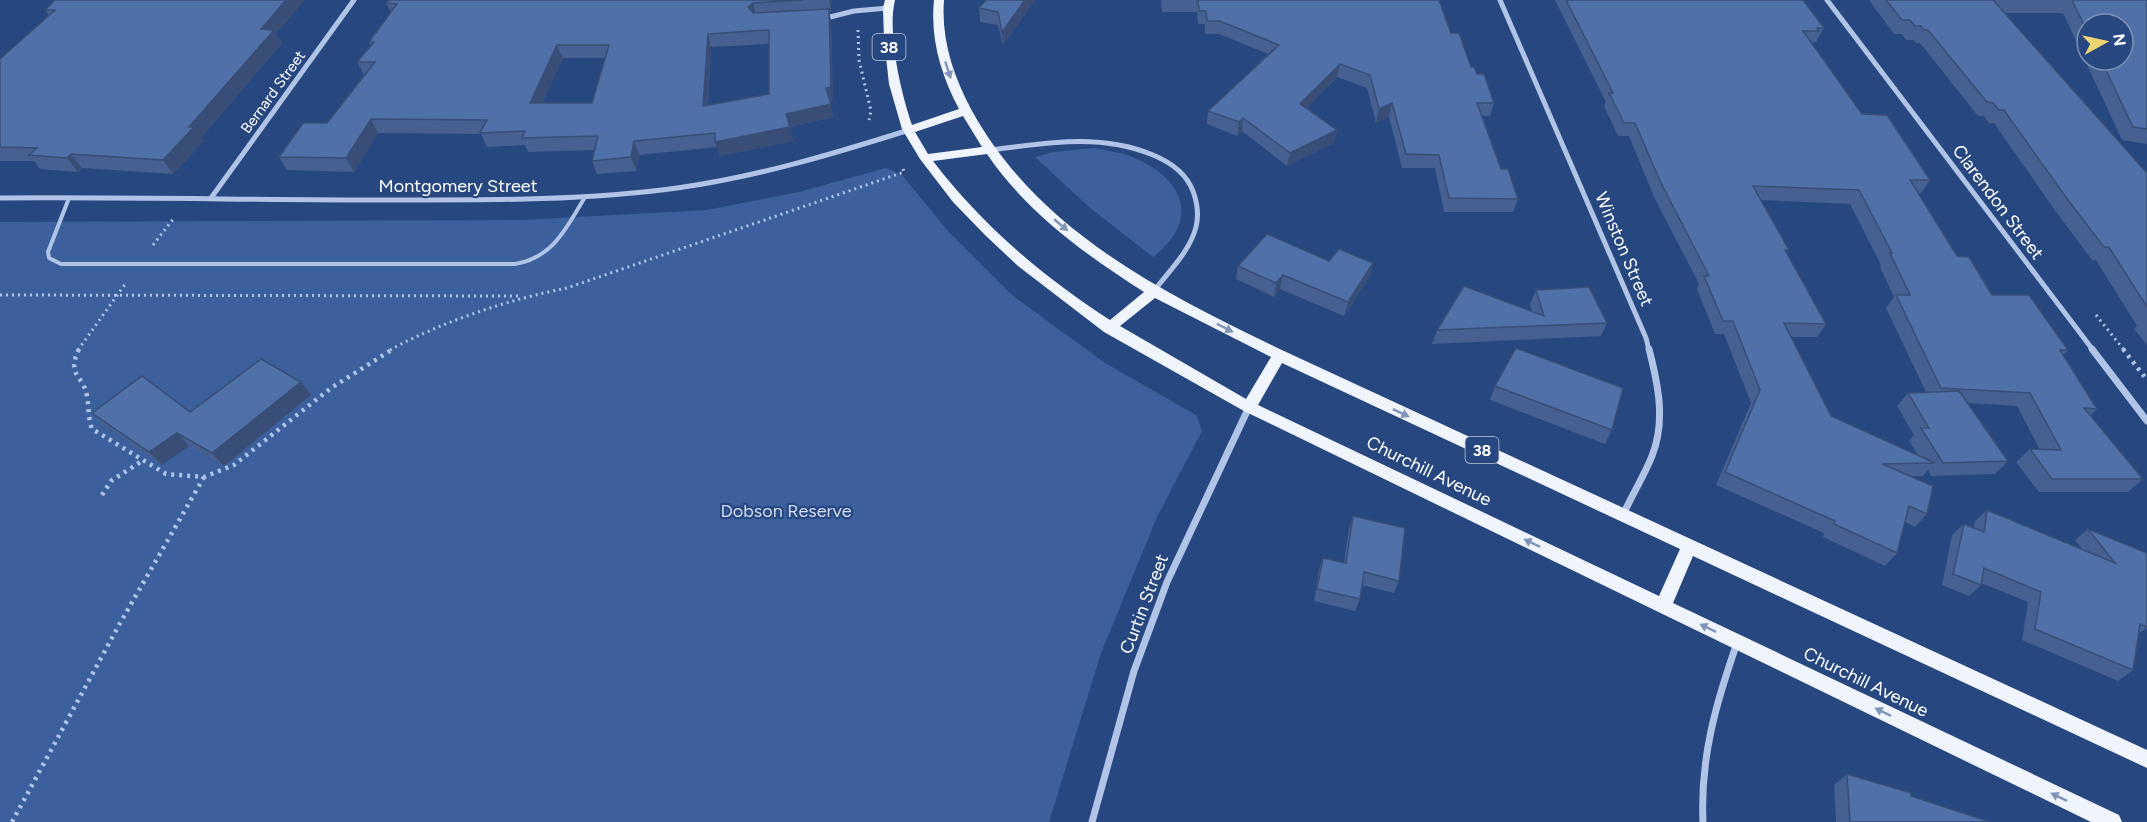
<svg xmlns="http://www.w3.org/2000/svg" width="2147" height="822" viewBox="0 0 2147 822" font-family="Figtree,sans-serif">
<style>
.green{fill:#3c609e}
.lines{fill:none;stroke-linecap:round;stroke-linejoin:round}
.path-far1{stroke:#afc4e6;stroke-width:3;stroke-dasharray:2 4;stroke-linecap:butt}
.path{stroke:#afc4e6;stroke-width:4.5;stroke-dasharray:3 5;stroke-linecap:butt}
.service{stroke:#afc4e6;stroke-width:4}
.minor-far1{stroke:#afc4e6;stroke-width:5}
.minor{stroke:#afc4e6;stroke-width:7}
.primary{fill:#f0f4fd;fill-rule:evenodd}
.wall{fill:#456091;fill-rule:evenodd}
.shaded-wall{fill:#384e76}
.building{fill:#5070a9;stroke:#384e76;stroke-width:1.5;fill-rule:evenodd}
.oneway{fill:#8195b9}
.labels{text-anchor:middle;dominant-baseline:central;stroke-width:4.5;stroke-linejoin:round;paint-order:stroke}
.far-street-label{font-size:15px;fill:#fff;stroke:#274781}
.shield{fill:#274781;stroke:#bec8d9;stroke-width:1.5}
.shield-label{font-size:16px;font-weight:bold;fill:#fff}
.street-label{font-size:18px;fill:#fff;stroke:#274781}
.park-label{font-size:18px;fill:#d2dff5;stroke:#274781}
</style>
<rect width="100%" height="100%" fill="#274781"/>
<!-- green -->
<g class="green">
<path d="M1094 148C1108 151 1122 152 1135 158 1185 180 1200 221 1153 257L1089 207 1035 157 1053 152Z"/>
<polygon points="886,168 902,175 948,231 1012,295 1105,363 1196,415 1202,431 1157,517 1101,653 1049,822 0,822 0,222 522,220 707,210 799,192"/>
</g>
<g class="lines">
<!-- path-far1 -->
<g class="path-far1">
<polyline points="858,30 859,60 871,111 869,120"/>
<polyline points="153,245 174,218"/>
<polyline points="0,295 520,296"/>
<polyline points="2096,315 2124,350"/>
<polyline points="78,350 126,283"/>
<path d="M390 350C441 322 510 299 567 288L904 172 903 169"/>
</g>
<!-- path -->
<g class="path">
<path d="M79 349C66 376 83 374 87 396 89 407 88 418 92 429L166 474 204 477 234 465 331 388 393 349"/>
<polyline points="2123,349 2147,380"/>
<polyline points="102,495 111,481 142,461"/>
<polyline points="12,822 119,625 204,477"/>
</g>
<!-- service -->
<path class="service" d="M69 198 48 252 49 258 61 264H515C553 258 567 227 585 197"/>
<!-- minor-far1 -->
<g class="minor-far1">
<polyline points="1500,0 1646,338 1649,350"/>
<polyline points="1827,0 2093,350"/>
<polyline points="822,19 854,11 888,8"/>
<path d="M991 150C1046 143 1100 133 1153 155 1170 162 1186 173 1193 191 1197 202 1199 215 1196 227 1190 251 1169 271 1154 291"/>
<path d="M0 198C129 197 258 200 387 200 484 200 581 201 677 188 756 177 833 154 909 130"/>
<polyline points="211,198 354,0"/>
</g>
<!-- minor -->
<g class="minor">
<polyline points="2092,349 2147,421"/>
<path d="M1623 515C1632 495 1644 476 1652 456 1666 421 1658 384 1649 349"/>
<polyline points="1092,822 1134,671 1167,582 1249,407"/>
<path d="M1703 822C1700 758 1716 703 1737 643"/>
</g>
<!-- primary -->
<path class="primary" d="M885 0H895C887 33 901 93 912 125L959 109C941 75 930 39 934 0H944C941 39 953 75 971 109 1038 232 1164 293 1284 351L2147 750V768L1693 556 1673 603 2119 815 2122 822H2091L1244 411 1104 332 1018 266 985 235 953 202 920 159 902 129 889 84 884 39 883 8ZM963 116 982 147 928 154 915 132ZM987 154C1026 212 1086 255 1144 292L1110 320C1043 277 981 224 933 161ZM1155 298 1271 357 1246 399 1120 326ZM1282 363 1680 549 1659 596 1258 405Z"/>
</g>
<!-- wall -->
<g class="wall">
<polygon points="55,0 276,34 282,43 201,138 204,141 173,174 82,168 78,172 40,169 34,161 0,161 0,59 49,16 45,10"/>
<path d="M389 0H831V12H829L831 22 833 101 830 102 833 117 790 127 793 141 719 156 717 147 639 155 636 171 597 174 592 161 594 150 528 152 525 145 487 147 481 134 378 133 354 172 287 170 279 157 327 123 364 75 357 62 371 46 369 42 391 12 386 3ZM769 44V94L708 105 711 47ZM563 58H605L592 103H542Z"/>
<polygon points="986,0 1035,0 1003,45 998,25 980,22 979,8"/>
<polygon points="1161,0 1439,0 1451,33 1494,103 1490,116 1482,116 1501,169 1518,199 1513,212 1444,212 1435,168 1402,168 1389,117 1376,123 1367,88 1337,77 1307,108 1337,130 1334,143 1287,166 1242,131 1237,136 1207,124 1208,111 1268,54 1219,34 1205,34 1205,24 1198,24 1197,12 1162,12"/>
<path d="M1555 0H1803L1824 28 1816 42H1813L1812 44 1862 114 1930 180 1921 193H1918L1957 256 1992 295 2068 350 2063 355 2097 409 2090 416 2143 479 2128 492H2039L2016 462 2030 449 2040 450 2017 406 1967 403 2008 461 1995 474 1931 476 1928 470 1923 476H1910L1927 514 1915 527 1905 522 1897 553 1885 566 1823 537 1824 533 1716 485 1751 403 1724 334H1715L1697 289 1699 284 1654 197 1629 136H1618L1604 106 1606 102ZM1761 200 1850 204 1881 265 1880 267 1894 297 1886 308 1926 392 1908 393 1897 406 1914 435 1909 441 1918 455 1831 416 1791 337H1817L1826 324 1787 253 1789 250Z"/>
<path d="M1869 0H2147V144L2122 140 2063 13H2005L2147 173V345L2134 329 2137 326 2096 260H2092L2054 209 1994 123H1989L1984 116H1978L1920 43H1916L1913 40H1906L1902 34H1894ZM2087 24 2123 60H2087Z"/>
<polygon points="1329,261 1373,263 1370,276 1344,316 1280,289 1274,297 1236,279 1238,266"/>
<polygon points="1536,290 1607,323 1601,336 1432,344 1437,330 1532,312 1530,304"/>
<polygon points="301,382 311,395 224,466 189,446 162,465 105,426 92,413 190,412"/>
<polygon points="1495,386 1612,430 1605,444 1490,400"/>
<polygon points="1987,510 2083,550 2075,540 2088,529 2147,553 2147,628 2138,634 2133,670 2118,681 2022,640 2028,602 1981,583 1981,585 1969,596 1942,585 1952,535 1964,524 1974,528 1975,521"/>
<polygon points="1353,516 1399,581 1394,593 1362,585 1360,599 1355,611 1314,601 1319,570 1323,558 1344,563 1349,529"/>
<polygon points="1847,774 1911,796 1990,822 1836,822 1834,785"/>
</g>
<!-- shaded-wall -->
<g class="shaded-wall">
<polygon points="286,0 305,0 276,34 282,43 201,138 204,141 173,174 163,160 189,127 261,29"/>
<polygon points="829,0 831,0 831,12"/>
<polygon points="1025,0 1035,0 1003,45 1002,32"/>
<polygon points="753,3 756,16 748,7"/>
<polygon points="829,9 831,22 833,101 828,102 826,88"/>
<polygon points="708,34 711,47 707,119 703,106"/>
<polygon points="557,45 563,58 535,117 530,103"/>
<polygon points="1340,64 1337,77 1298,117 1300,104"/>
<polygon points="1392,103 1389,117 1376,123 1379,109"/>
<polygon points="831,104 833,117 789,127 786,114"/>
<polygon points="1243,118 1242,131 1237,136 1239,122"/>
<polygon points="371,119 378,133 354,172 346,158"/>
<polygon points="790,127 793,141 719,156 715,142"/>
<polygon points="1337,130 1334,143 1287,166 1290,153"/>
<polygon points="634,141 639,155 636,171 631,157"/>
<polygon points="71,154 82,168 78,172 67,158"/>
<polygon points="1373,263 1370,276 1344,316 1348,302"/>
<polygon points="1283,275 1280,289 1274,297 1276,283"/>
<polygon points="301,382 311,395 224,466 212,453"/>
<polygon points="177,433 189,446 162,465 149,452"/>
</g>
<!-- building -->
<g class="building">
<polygon points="55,0 286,0 261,29 274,30 189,127 194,127 163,160 71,154 67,158 29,155 37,148 0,147 0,59 55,10 45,10"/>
<path d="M389 0H803L753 3 748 7 753 13 829 9 831 87 826 88 831 104 786 114 790 127 715 142V133L634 141 631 157 592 161 598 136 522 138 525 131 480 133 487 120 371 119 346 158 279 157 303 123H327L375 62H357L374 42H369L397 4 386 3ZM769 30V94L703 106 708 34ZM557 45H609L592 103H530Z"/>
<polygon points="986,0 1025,0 1002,32 998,12 979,8"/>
<polygon points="1198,0 1439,0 1451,33 1459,33 1471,67 1474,67 1477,74 1484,74 1494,103 1477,103 1501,169 1508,169 1518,199 1449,198 1439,155 1406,154 1392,103 1379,109 1370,75 1340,64 1300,104 1337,130 1290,153 1243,118 1239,122 1208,111 1279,45 1220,21 1207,21 1206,11 1199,11"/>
<polygon points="1566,0 1803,0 1824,28 1817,28 1819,31 1803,31 1862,114 1887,115 1930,180 1910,180 1957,256 1969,257 1992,295 2029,295 2068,350 2060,350 2097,409 2084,408 2143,479 2052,479 2030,449 2061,450 2030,393 1941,388 1896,295 1910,295 1890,253 1892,253 1859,190 1753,186 1789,250 1785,250 1826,324 1784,323 1831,416 1935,463 1882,464 1933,486 1927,514 1909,506 1897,553 1834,524 1835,521 1725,472 1760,390 1733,321 1723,321 1704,276 1709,276 1661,183 1635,123 1624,123 1609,93 1613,93"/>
<polygon points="1886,0 1993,0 2147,173 2147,307 2109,247 2104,247 2065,196 2004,110 1999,110 1993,103 1987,102 1928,30 1924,30 1921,26 1915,26 1910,20 1902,20"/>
<polygon points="2072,0 2147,0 2147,129 2133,127 2101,60 2123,60 2123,24 2087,24 2087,31"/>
<polygon points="1267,234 1329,261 1339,249 1373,263 1348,302 1283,275 1276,283 1238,266"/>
<polygon points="1464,286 1544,316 1536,290 1589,287 1607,323 1437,330"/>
<polygon points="1516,348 1623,388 1612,430 1495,386"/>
<polygon points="261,359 301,382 212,453 177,433 149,452 92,413 142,376 190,412"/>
<polygon points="1959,391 2008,461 1943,463 1921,428 1929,428 1908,393"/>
<polygon points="1987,510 2115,563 2088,529 2147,553 2147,627 2140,624 2133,670 2035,629 2041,592 1984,568 1981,585 1953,574 1964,524 1984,532"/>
<polygon points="1353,516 1405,528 1399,581 1364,572 1360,599 1317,589 1323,558 1346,563"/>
<polygon points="1847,774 1911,793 1911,796 1990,822 1850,822"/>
</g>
<!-- one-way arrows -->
<defs><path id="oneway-solid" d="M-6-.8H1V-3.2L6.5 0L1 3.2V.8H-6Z" transform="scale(1.5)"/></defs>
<g class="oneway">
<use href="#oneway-solid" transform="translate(948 70) rotate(72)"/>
<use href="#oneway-solid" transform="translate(1061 225) rotate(40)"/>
<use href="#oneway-solid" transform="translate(1225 328) rotate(27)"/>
<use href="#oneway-solid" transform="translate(1401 413) rotate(25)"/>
<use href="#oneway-solid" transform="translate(1532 543) rotate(-154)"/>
<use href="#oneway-solid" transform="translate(1708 628) rotate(-154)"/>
<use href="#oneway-solid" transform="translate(1883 712) rotate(-154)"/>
<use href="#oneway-solid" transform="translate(2059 797) rotate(-154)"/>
</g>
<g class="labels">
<!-- far-street labels -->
<g class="far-street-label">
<text transform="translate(273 92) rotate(-54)">Bernard Street</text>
</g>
<!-- shield labels -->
<g class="shield">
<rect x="872.5" y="34" width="33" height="26" rx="4.5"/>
<rect x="1465.5" y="437" width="33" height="26" rx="4.5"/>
</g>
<g class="shield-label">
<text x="889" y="47">38</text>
<text x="1482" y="450">38</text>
</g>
<!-- street labels -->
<g class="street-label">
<text x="458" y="186">Montgomery Street</text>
<text transform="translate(1998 202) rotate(53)">Clarendon Street</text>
<text transform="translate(1624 249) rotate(67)">Winston Street</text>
<text transform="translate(1429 471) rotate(26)">Churchill Avenue</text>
<text transform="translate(1144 604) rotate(-69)">Curtin Street</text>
<text transform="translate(1866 682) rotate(26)">Churchill Avenue</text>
</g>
<!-- park labels -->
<g class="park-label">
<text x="786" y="511">Dobson Reserve</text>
</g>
</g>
<!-- north arrow -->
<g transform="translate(2105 42) rotate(82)"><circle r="28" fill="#274781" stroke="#7d91b3" stroke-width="1.5"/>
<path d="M0-4.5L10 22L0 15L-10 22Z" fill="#eed475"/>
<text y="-9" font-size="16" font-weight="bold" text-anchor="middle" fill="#ffffff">N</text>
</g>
</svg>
